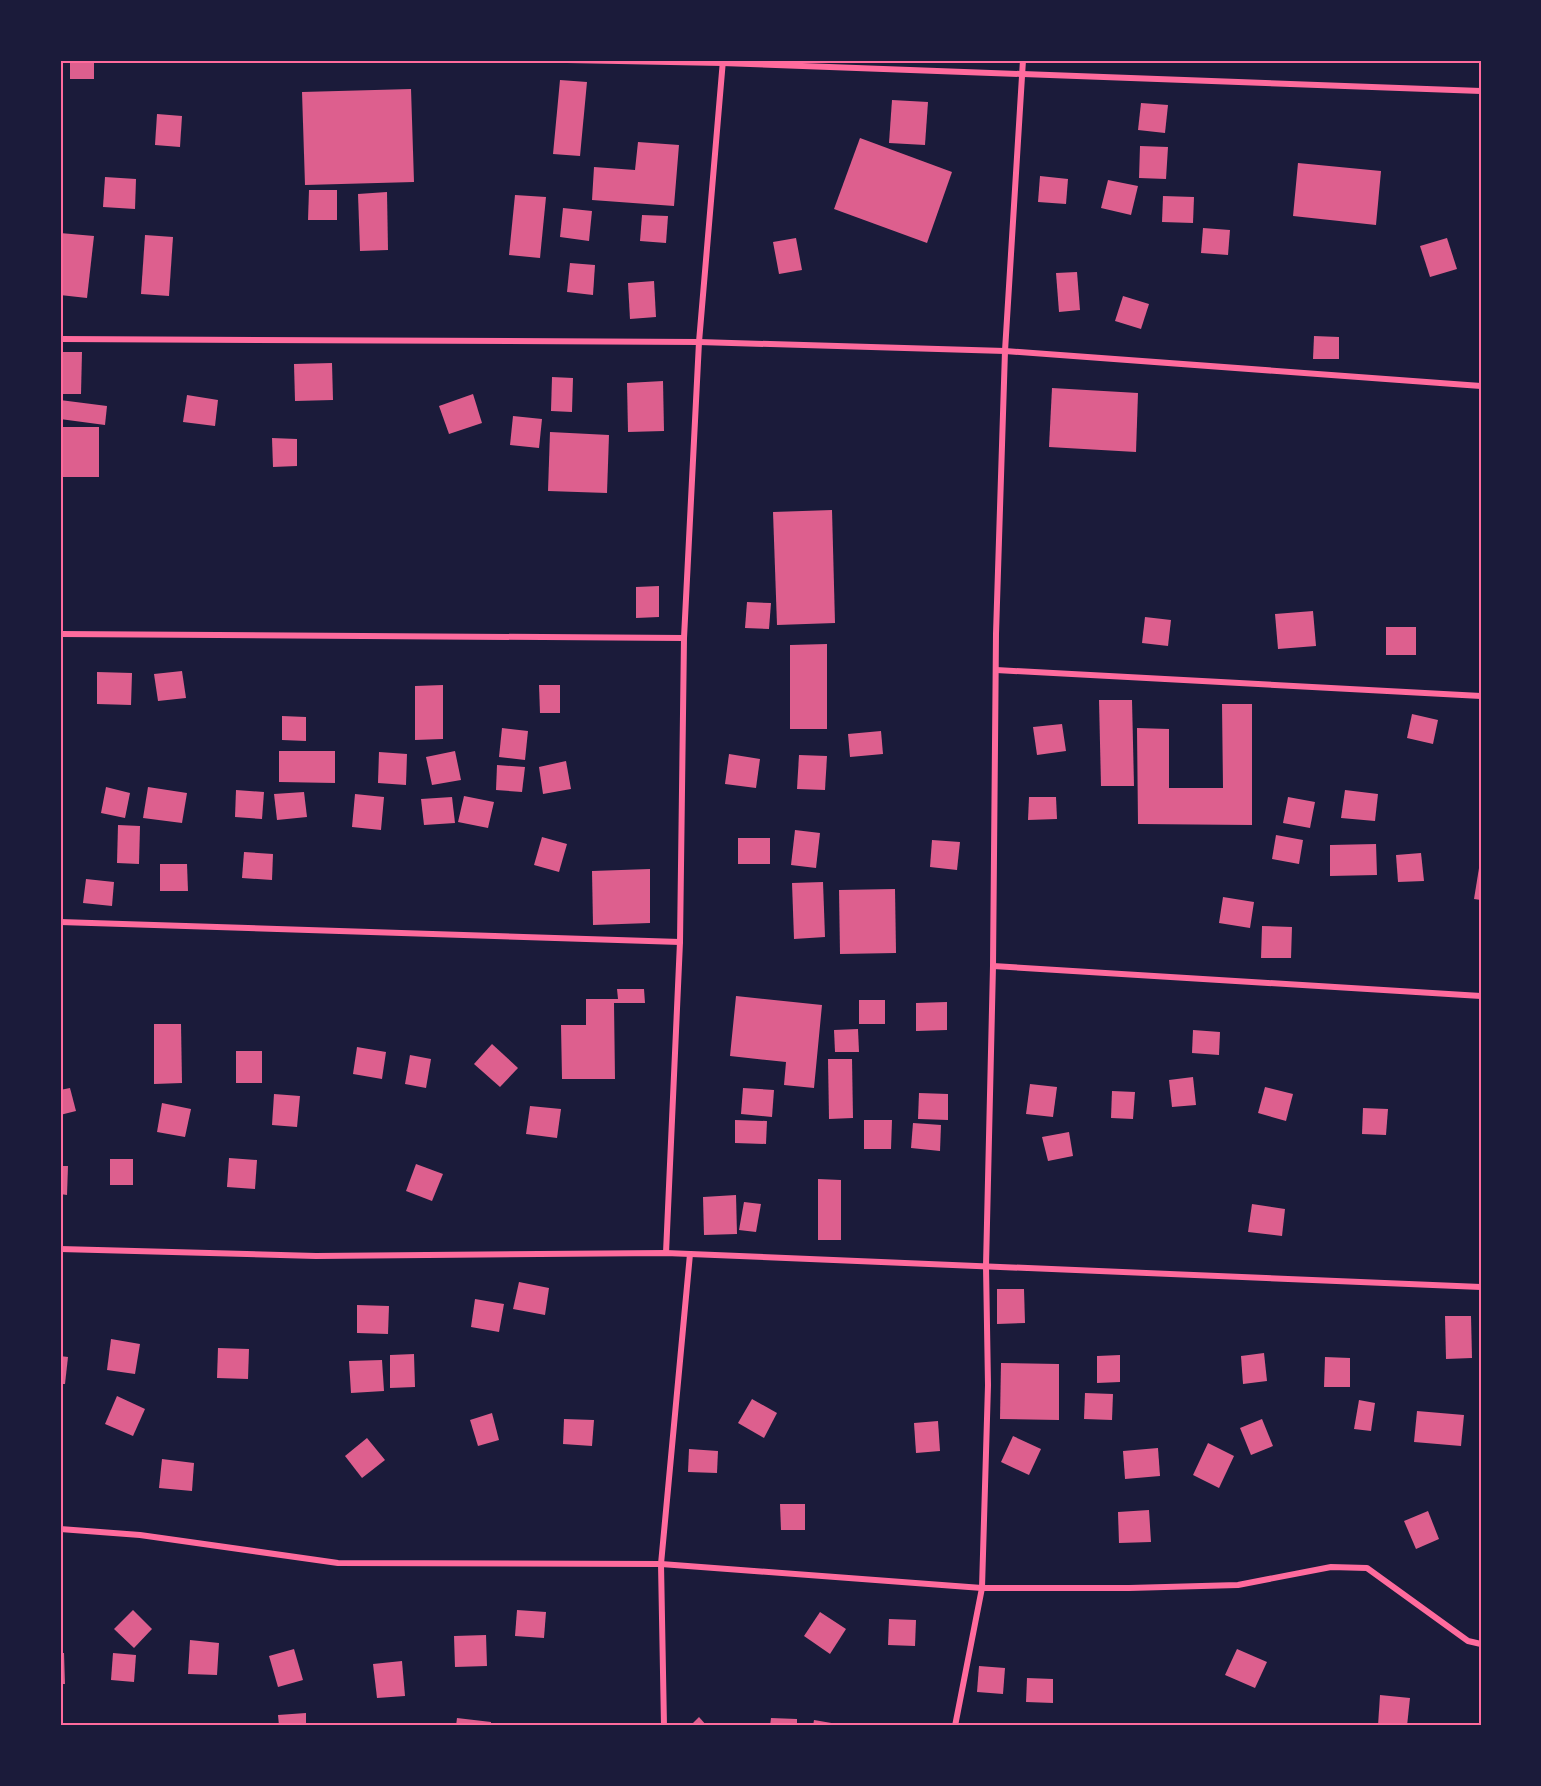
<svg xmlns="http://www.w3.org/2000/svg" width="1541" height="1786" viewBox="0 0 1541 1786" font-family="'Alegreya Sans',sans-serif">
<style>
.building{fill:#dd5f8e}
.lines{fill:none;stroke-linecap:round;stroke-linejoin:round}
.minor{stroke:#ff6b9d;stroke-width:6}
.neatline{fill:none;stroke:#ff6b9d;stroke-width:2}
</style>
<rect width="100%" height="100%" fill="#1b1b3a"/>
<!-- building -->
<g class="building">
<rect x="70" y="60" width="24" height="19"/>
<polygon points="560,80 587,82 580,156 553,154"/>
<polygon points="411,89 414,182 305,185 302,92"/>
<polygon points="892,100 928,102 925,145 889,143"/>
<polygon points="1141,103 1168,105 1165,133 1138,130"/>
<polygon points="157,114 182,116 180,147 155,145"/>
<polygon points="860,138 952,172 927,243 834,209"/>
<polygon points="638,142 679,145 674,206 592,200 594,167 635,170"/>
<polygon points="1140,146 1168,147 1166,179 1139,178"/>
<polygon points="1298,163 1381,171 1376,225 1293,216"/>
<polygon points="1040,176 1068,179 1066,204 1038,202"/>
<polygon points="105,177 136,179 135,209 103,207"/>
<polygon points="1108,180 1138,186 1131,215 1101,208"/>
<polygon points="309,190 337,190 337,220 308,220"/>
<polygon points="387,192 388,250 360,251 358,194"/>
<polygon points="515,195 546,197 540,258 509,255"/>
<polygon points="1163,196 1194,197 1193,223 1162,222"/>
<polygon points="563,208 592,211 589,241 560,237"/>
<polygon points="642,215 668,216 666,243 640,241"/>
<polygon points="1203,228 1230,230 1228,255 1201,253"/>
<polygon points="60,233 94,236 87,298 60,295"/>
<polygon points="145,235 173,237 169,296 141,294"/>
<polygon points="796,238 802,270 779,274 773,242"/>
<polygon points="1447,238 1457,269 1430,277 1420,246"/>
<polygon points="570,263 595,265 593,295 567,292"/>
<polygon points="1077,272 1080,310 1059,312 1056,273"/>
<polygon points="654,281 656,317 630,319 628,283"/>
<polygon points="1123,296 1149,304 1141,329 1115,321"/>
<polygon points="1314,336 1339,337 1339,359 1313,359"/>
<polygon points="60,352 82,352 81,394 60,394"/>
<polygon points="332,363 333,400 295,401 294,364"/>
<polygon points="552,377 573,378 572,412 551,411"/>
<polygon points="663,381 664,431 628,432 627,383"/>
<polygon points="1052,388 1138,393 1136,452 1049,447"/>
<polygon points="473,394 482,423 449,434 439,406"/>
<polygon points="187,395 218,400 215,426 183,422"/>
<polygon points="60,400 107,406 105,425 60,419"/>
<polygon points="513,416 542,419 539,448 510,445"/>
<rect x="60" y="427" width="39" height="50"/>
<polygon points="550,432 609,435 607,493 548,491"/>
<polygon points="272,438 297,439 297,466 273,467"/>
<polygon points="832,510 835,623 777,625 773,512"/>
<polygon points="659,586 659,617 636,618 636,587"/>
<polygon points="747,602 771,603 769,629 745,628"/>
<polygon points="1313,611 1316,646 1278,649 1275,614"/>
<polygon points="1145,617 1171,620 1168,646 1142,643"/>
<rect x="1386" y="627" width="30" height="28"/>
<polygon points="827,644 827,729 790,729 790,645"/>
<polygon points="182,671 186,698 158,701 154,674"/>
<polygon points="97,672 132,673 131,705 97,704"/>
<polygon points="443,685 443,739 415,740 415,686"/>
<polygon points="539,685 560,685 560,713 540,713"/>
<polygon points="1099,700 1132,700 1134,786 1101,786"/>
<polygon points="1222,704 1252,704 1252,825 1138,824 1137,728 1169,729 1169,788 1223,788"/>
<polygon points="1412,714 1438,720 1433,744 1407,738"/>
<polygon points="282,716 306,717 306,741 282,740"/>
<polygon points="1062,724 1066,751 1037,755 1033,727"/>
<polygon points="502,728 528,731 525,760 499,757"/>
<polygon points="881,731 883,754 850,757 848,734"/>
<polygon points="279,751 335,751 335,783 279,782"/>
<polygon points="455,751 461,780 432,785 426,757"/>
<polygon points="379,752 407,754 406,785 378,783"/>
<polygon points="729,754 760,759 756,788 725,784"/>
<polygon points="799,755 827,756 825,790 797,789"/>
<polygon points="566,761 571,789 543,794 539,767"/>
<polygon points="497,765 525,767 522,792 496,790"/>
<polygon points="106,787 130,793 125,818 101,813"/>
<polygon points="148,787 187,793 182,823 143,818"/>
<polygon points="236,790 264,792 262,819 235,817"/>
<polygon points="1345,790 1378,794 1375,821 1341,818"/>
<polygon points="304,792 307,817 277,820 274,794"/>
<polygon points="355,794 384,797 381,830 352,827"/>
<polygon points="464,796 494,802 488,828 458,822"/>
<polygon points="452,797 455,823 424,825 421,799"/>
<polygon points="1029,797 1056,797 1057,819 1028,820"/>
<polygon points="1288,797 1315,802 1310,828 1283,823"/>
<polygon points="118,825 140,826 139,864 117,863"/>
<polygon points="795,830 820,833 816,868 791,865"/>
<polygon points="1276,835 1303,840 1299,864 1272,859"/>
<polygon points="542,837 567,844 559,872 534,865"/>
<rect x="738" y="838" width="32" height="26"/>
<polygon points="932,840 960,842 957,870 930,867"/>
<polygon points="1376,844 1377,875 1330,876 1330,845"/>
<polygon points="244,852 273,854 272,880 242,878"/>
<polygon points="1421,853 1424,881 1398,882 1396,855"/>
<polygon points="1480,862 1481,862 1481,900 1474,899"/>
<polygon points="160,864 187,864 188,891 160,891"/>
<polygon points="650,869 650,923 593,925 592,871"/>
<polygon points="86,879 114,882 112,906 83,903"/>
<polygon points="823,882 825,937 794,939 792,883"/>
<polygon points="895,889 896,953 840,954 839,890"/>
<polygon points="1223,897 1254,902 1250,928 1219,923"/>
<polygon points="1262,926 1292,927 1291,958 1261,958"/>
<polygon points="617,989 644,989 645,1003 614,1003 615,1079 562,1079 561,1025 586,1025 586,999 618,999"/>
<polygon points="736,996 822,1005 814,1088 784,1085 786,1062 730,1056"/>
<rect x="859" y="1000" width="26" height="24"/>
<polygon points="947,1002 947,1030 916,1031 916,1003"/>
<polygon points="154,1024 181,1024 182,1083 154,1084"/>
<polygon points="858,1029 859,1052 835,1052 834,1030"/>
<polygon points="1193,1030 1220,1032 1219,1055 1192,1053"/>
<polygon points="492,1044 518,1068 500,1087 474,1064"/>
<polygon points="357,1047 386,1052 382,1079 353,1074"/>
<rect x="236" y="1051" width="26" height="32"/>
<polygon points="410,1055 431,1059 426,1088 405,1084"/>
<polygon points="828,1059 852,1059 853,1118 829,1119"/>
<polygon points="1193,1077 1196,1105 1172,1107 1169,1080"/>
<polygon points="1030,1084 1057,1087 1053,1117 1026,1114"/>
<polygon points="1265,1087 1293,1094 1286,1121 1258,1113"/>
<polygon points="70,1088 76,1111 60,1115 60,1090"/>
<polygon points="743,1088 774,1090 772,1117 741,1114"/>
<polygon points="1112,1091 1135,1092 1133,1119 1111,1118"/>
<polygon points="919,1093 948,1094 948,1120 918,1119"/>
<polygon points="274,1094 300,1096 297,1127 272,1125"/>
<polygon points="162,1103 191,1109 185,1137 157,1132"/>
<polygon points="530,1106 561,1109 557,1138 526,1134"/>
<polygon points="1363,1108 1388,1109 1386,1135 1362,1134"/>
<polygon points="735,1120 767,1121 766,1144 735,1143"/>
<polygon points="864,1120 892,1120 891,1149 864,1149"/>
<polygon points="913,1123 941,1125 940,1151 911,1148"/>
<polygon points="1069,1132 1073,1156 1048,1161 1042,1137"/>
<polygon points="229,1158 257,1160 255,1189 227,1187"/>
<rect x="110" y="1159" width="23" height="26"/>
<polygon points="416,1164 443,1174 432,1201 406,1191"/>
<polygon points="60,1166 68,1166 67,1195 60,1194"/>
<polygon points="818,1179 841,1180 841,1240 818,1240"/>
<polygon points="736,1195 737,1234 704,1235 703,1197"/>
<polygon points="744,1202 761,1204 756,1232 739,1230"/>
<polygon points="1252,1204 1285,1209 1282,1236 1248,1232"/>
<polygon points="519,1282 549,1288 545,1315 513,1309"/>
<polygon points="997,1289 1024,1289 1025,1323 997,1324"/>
<polygon points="475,1299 504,1304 499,1332 471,1327"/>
<polygon points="357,1305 389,1306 388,1334 357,1333"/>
<polygon points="1445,1316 1471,1316 1472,1358 1446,1359"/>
<polygon points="111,1339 140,1344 135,1374 107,1370"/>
<polygon points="218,1348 249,1349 248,1379 217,1378"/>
<polygon points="1264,1353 1267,1381 1243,1384 1241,1356"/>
<polygon points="414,1354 415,1387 390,1388 390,1355"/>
<polygon points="1120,1355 1120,1382 1097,1383 1097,1356"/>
<polygon points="60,1356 68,1357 65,1384 60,1384"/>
<polygon points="1325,1357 1350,1358 1350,1387 1324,1387"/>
<polygon points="382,1360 384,1391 351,1393 349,1361"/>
<polygon points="1001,1363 1059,1364 1059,1420 1000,1419"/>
<polygon points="1085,1393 1113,1394 1112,1420 1084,1419"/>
<polygon points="117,1396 145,1409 133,1436 105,1424"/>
<polygon points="752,1399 777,1413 764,1438 738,1423"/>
<polygon points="1359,1400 1375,1403 1371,1431 1354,1429"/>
<polygon points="1417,1411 1464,1415 1461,1446 1414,1442"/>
<polygon points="492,1413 499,1440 478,1446 470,1420"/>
<polygon points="564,1419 594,1420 592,1446 563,1444"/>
<polygon points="1262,1419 1273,1446 1251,1455 1240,1428"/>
<polygon points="938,1421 940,1451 916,1453 914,1423"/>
<polygon points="1013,1436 1041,1449 1029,1475 1001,1462"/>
<polygon points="367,1438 385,1460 362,1478 345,1456"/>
<polygon points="1208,1443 1234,1456 1219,1488 1193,1475"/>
<polygon points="1158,1448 1160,1476 1125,1479 1123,1451"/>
<polygon points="689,1449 718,1451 717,1473 688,1472"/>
<polygon points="162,1459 194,1463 192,1491 159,1488"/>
<polygon points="780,1504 805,1504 805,1530 781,1530"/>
<polygon points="1149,1510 1151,1542 1119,1543 1118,1512"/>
<polygon points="1428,1511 1439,1539 1416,1549 1404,1521"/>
<polygon points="133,1610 152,1629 134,1648 114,1629"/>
<polygon points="517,1610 546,1612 544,1638 515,1636"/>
<polygon points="820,1612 846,1629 830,1654 804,1636"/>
<polygon points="889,1619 916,1620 915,1646 888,1645"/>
<polygon points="486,1635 487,1666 455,1667 454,1636"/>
<polygon points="190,1640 219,1643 217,1675 188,1674"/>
<polygon points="294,1649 303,1680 278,1687 269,1656"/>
<polygon points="1237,1649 1267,1662 1255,1688 1225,1675"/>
<polygon points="60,1653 64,1653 65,1684 60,1684"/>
<polygon points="113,1653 136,1655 134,1682 111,1680"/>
<polygon points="402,1661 405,1696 377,1698 373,1664"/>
<polygon points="979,1666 1005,1668 1003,1694 977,1692"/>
<polygon points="1027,1678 1053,1679 1053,1703 1026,1702"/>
<polygon points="1380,1695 1410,1698 1407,1726 1378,1726"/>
<polygon points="306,1713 306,1726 279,1726 278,1715"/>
<polygon points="699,1717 707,1726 690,1726"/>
<polygon points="457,1718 491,1722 491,1726 456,1726"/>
<polygon points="771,1718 797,1719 797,1726 770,1726"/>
<polygon points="814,1720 843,1725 843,1726 813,1726"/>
</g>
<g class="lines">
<!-- minor -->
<g class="minor">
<polyline points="567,60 722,63 1481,91"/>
<polyline points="60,339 699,342 1005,351 1481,386"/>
<polyline points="60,634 684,638"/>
<polyline points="996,670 1481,696"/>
<polyline points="60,922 680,942"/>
<polyline points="993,966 1481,996"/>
<polyline points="60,1249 316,1256 666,1253 1481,1287"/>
<polyline points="666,1253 680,942 684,638 699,342 723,60"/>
<polyline points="60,1529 140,1535 338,1563 661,1564 982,1588 1129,1588 1238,1585 1331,1567 1367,1568 1468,1641 1481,1644"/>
<polyline points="664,1726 661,1564 690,1254"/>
<polyline points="955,1726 982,1588 988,1385 986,1266 993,966 996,634 1005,351 1023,60"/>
</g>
</g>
<!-- border -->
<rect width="1541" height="1786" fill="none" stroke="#1b1b3a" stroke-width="123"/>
<rect x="62" y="62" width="1418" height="1662" class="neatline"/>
</svg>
